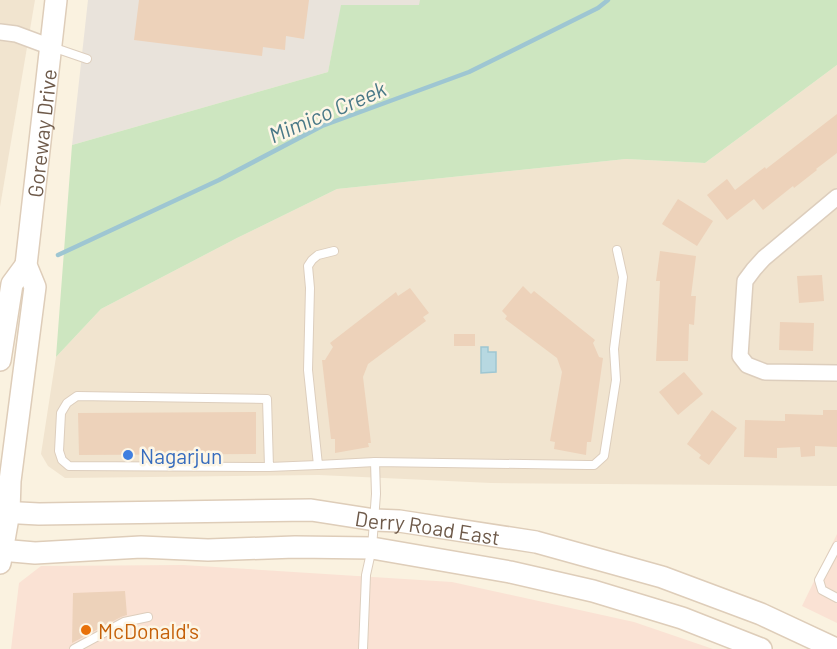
<svg xmlns="http://www.w3.org/2000/svg" width="837" height="649" viewBox="0 0 837 649" font-family="Barlow,sans-serif">
<style>
.residential{fill:#f1e4cf}
.commercial{fill:#fae2d4}
.industrial{fill:#e9e3db}
.green{fill:#cde6c0}
.water{fill:#b7d8e1;stroke:#9ec6d2;stroke-width:1.5}
.lines{fill:none;stroke-linecap:round;stroke-linejoin:round}
.stream{stroke:#9ec6d2;stroke-width:4.5}
.building{fill:#edd2ba}
.service-casing{stroke:#ddcebd;stroke-width:10}
.minor-casing{stroke:#ddcebd;stroke-width:18}
.secondary-casing{stroke:#decdb9;stroke-width:24}
.service{stroke:#fff;stroke-width:8}
.minor{stroke:#fff;stroke-width:15}
.secondary{stroke:#fff;stroke-width:21}
.shop-dot{fill:#3f7fe0;stroke:#fdf6e6;stroke-width:2}
.food-dot{fill:#e8710a;stroke:#fdf6e6;stroke-width:2}
.labels{text-anchor:middle;dominant-baseline:central;stroke-width:5;stroke-linejoin:round;paint-order:stroke}
.street-label{font-size:21px;fill:#6e5a4a;stroke:#fdf6e6}
.shop-label{font-size:21px;fill:#366cbe;stroke:#fdf6e6;text-anchor:start}
.food-label{font-size:21px;fill:#c56008;stroke:#fdf6e6;text-anchor:start}
.water-label{font-size:22px;font-style:italic;fill:#497887;stroke:#fdf6e6}
</style>
<rect width="100%" height="100%" fill="#faf2e0"/>
<!-- residential -->
<g class="residential">
<polygon points="0,0 35,0 0,207"/>
<polygon points="837,65 837,486 491,483 319,475 65,478 48,466 41,454 56,357 101,309 237,238 337,189 626,159 705,163"/>
</g>
<!-- commercial -->
<g class="commercial">
<polygon points="837,534 837,623 802,606"/>
<polygon points="183,565 452,582 634,622 713,649 11,649 19,583 41,566"/>
</g>
<!-- industrial -->
<polygon class="industrial" points="88,0 420,0 420,5 342,5 328,72 72,145"/>
<!-- green -->
<polygon class="green" points="420,0 837,0 837,65 705,163 626,159 337,189 237,238 101,309 56,357 72,145 328,72 341,5 419,5"/>
<!-- water -->
<polygon class="water" points="481,347 488,347 488,352 496,352 496,372 481,373"/>
<g class="lines">
<!-- stream -->
<polyline class="stream" points="58,255 219,180 322,126 469,72 598,8 608,0"/>
</g>
<!-- building -->
<g class="building">
<polygon points="139,0 309,0 304,39 286,36 285,50 263,47 262,56 134,40"/>
<polygon points="837,114 837,153 816,169 817,170 794,188 793,186 763,210 754,199 727,220 707,195 727,179 735,190 765,167 766,169"/>
<polygon points="678,199 713,221 697,246 662,224"/>
<polygon points="660,251 696,256 691,296 696,296 694,325 689,324 688,361 656,361 660,281 656,281"/>
<polygon points="822,275 824,301 799,303 797,276"/>
<polygon points="523,286 531,294 534,291 595,340 593,343 599,357 603,358 591,442 587,442 586,455 554,449 555,442 550,441 562,372 557,358 505,319 507,316 502,311"/>
<polygon points="410,288 429,313 423,317 426,321 368,364 363,377 371,443 368,443 369,447 335,453 335,439 331,439 322,360 325,360 333,347 330,343 396,292 398,296"/>
<polygon points="780,322 814,323 813,351 779,350"/>
<rect x="454" y="334" width="21" height="12"/>
<polygon points="684,372 703,394 678,415 659,392"/>
<polygon points="712,410 737,428 709,465 699,458 701,455 687,444"/>
<polygon points="823,410 837,410 837,447 815,446 815,456 801,457 800,447 777,448 777,458 744,457 745,420 785,421 785,414 823,415"/>
<polygon points="256,412 256,454 79,455 78,413"/>
<polygon points="125,591 127,615 121,617 72,643 73,593"/>
</g>
<g class="lines">
<!-- service casing -->
<g class="service-casing">
<g id="service">
<polyline points="52,47 87,59"/>
<polyline points="334,251 318,255 312,260 308,266 310,288 308,370 318,465 375,462 588,465 594,465 604,456 616,380 614,349 623,277 617,250"/>
<polyline points="269,467 267,399 77,396 67,403 61,413 59,451 62,460 69,466 269,467 318,465"/>
<polyline points="837,546 819,580 822,590 837,598"/>
<polyline points="74,649 124,622 148,617"/>
<polyline points="363,649 366,575 372,548 376,494 375,462"/>
</g>
</g>
<!-- minor casing -->
<g class="minor-casing">
<g id="minor">
<polyline points="0,32 16,34 51,47"/>
<polyline points="837,197 764,258 754,269 745,281 740,356 747,365 765,372 837,373"/>
</g>
</g>
<!-- secondary casing -->
<g class="secondary-casing">
<g id="secondary">
<polyline points="0,360 12,284 26,265"/>
<path id="s1" d="M0 512 39 514 311 510 375 520 399 521 536 542 662 577 761 614 836 649"/>
<polyline points="0,550 35,553 141,547 208,550 295,547 372,548 510,572 593,591 682,618 761,649"/>
<path id="s2" d="M0 563 9 512 10 481 35 287 26 265 56 0"/>
</g>
</g>
<!-- service -->
<use href="#service" class="service"/>
<!-- minor -->
<use href="#minor" class="minor"/>
<!-- secondary -->
<use href="#secondary" class="secondary"/>
</g>
<!-- markers -->
<circle class="shop-dot" cx="128" cy="455" r="6"/>
<circle class="food-dot" cx="86" cy="630" r="6"/>
<g class="labels">
<!-- street labels -->
<g class="street-label">
<text stroke="none"><textPath href="#s2" startOffset="435">Goreway Drive</textPath></text>
<text stroke="none"><textPath href="#s1" startOffset="429">Derry Road East</textPath></text>
</g>
<!-- shop labels -->
<g class="shop-label">
<text x="140" y="455">Nagarjun</text>
</g>
<!-- food labels -->
<g class="food-label">
<text x="98" y="630">McDonald's</text>
</g>
<!-- water labels -->
<g class="water-label">
<text transform="translate(327 111) rotate(-23)">Mimico Creek</text>
</g>
</g>
</svg>
